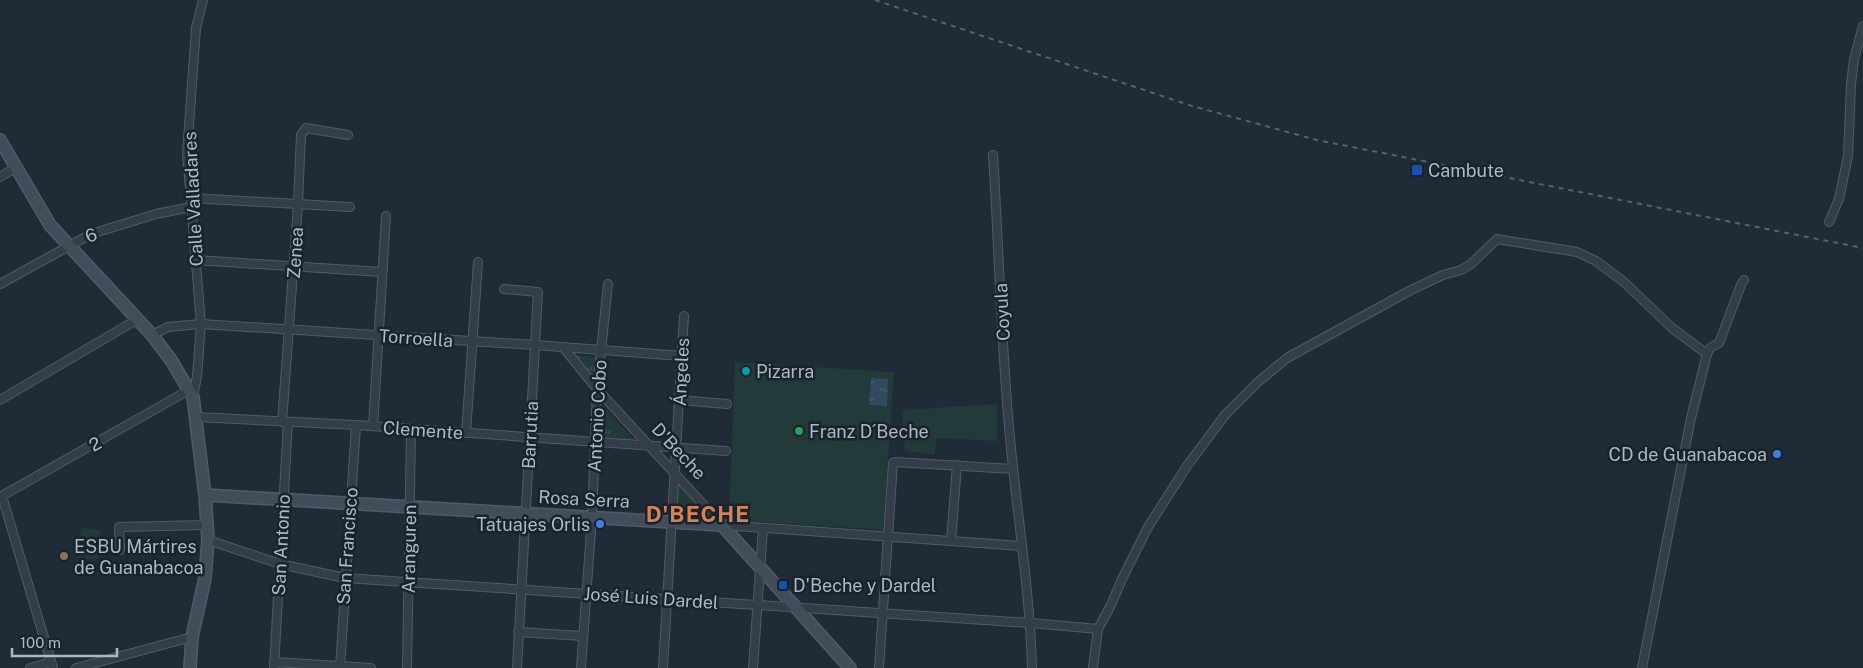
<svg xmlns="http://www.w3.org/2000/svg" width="1863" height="668" viewBox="0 0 1863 668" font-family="'Public Sans',sans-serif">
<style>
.grass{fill:url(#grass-tufts)}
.green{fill:#223a3a}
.water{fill:url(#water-ripples)}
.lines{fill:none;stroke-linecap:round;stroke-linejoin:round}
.street-casing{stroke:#505b66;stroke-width:10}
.secondary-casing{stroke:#505b66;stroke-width:14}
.street{stroke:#333e48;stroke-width:8}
.secondary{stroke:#414d5b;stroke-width:11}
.rail{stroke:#54626f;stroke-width:2;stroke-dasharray:5 5;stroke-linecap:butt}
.transit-dot{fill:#1a4fb4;stroke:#18232c;stroke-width:2}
.culture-dot{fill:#0f9aa8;stroke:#18232c;stroke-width:2}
.leisure-dot{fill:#2e9e5b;stroke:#18232c;stroke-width:2}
.shop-dot{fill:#3f7fe0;stroke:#18232c;stroke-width:2}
.education-dot{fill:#8d6e63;stroke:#18232c;stroke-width:2}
.labels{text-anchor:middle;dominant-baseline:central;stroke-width:5;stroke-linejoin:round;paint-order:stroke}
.poi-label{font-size:18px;fill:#adb8c5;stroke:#18232c;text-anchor:start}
.street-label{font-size:18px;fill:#adb8c5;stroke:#18232c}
.district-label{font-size:22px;font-weight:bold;letter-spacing:1px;fill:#d68257;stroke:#18232c}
</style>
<defs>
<pattern id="grass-tufts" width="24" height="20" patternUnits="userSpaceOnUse" patternTransform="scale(1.25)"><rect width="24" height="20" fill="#223a3a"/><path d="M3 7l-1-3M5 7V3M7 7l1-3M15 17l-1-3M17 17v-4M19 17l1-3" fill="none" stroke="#3f5455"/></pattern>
<pattern id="water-ripples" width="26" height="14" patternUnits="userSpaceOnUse" patternTransform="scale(1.25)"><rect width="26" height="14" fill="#324960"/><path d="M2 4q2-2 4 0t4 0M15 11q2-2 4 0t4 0" fill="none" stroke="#4d6175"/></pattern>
</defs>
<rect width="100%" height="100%" fill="#1f2c37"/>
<!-- grass -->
<g class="grass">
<polygon points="570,355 597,357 596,384"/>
<polygon points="603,406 634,440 601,439"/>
</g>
<!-- green -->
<g class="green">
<polygon points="735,362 894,372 883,530 729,520"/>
<polygon points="997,404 997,441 937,438 934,455 905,451 902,410"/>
<polygon points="677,482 717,523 674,520"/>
<polygon points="81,528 100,530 97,560 78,558"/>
</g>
<!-- water -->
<polygon class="water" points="871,378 888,379 887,406 869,405"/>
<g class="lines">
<!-- street casing -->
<g class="street-casing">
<g id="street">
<path d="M993 155C999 249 1001 344 1010 438 1017 515 1030 591 1032 668"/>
<polyline points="0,177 17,167"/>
<polyline points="191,198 350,207"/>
<polyline points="1829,222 1839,199 1848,156 1851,85 1854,59 1863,26"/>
<polyline points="195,260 382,272"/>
<polyline points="0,284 91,234 156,214 191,207"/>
<polyline points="504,289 538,292 517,668"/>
<polyline points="152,335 168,327 201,324 535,345 682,356"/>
<polyline points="563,347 597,389 722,525 1021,546"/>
<polyline points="193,397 197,376 201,324 187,153 196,28 203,0"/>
<polyline points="0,400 138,319"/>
<polyline points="680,400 727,404"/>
<polyline points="196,417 356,425 726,451"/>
<polyline points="282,422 298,204 301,135 306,128 348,135"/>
<polyline points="373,426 386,216"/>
<polyline points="466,433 478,262"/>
<polyline points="2,496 53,668"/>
<polyline points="0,497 189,390"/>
<polyline points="208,540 280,564 345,578 1031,623 1098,629"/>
<polyline points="951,541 957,465"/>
<polyline points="120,550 119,527 207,525"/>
<polyline points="518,632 583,636"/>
<polyline points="274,662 371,668"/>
<polyline points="30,668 51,662"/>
<polyline points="76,668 192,637"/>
<polyline points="274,668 288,422"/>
<polyline points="340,668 356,425"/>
<polyline points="407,668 411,429"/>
<polyline points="581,668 592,517 597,389 608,284"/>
<polyline points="663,668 684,316"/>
<polyline points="753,668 763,528"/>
<polyline points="879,668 893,463 895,462 1013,469"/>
<polyline points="1093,668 1098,629 1111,605 1122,579 1148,527 1187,466 1225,415 1258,382 1287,358 1409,291 1443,275 1461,270 1471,264 1497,239 1577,252 1596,261 1624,282 1672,328 1707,354"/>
<polyline points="1642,668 1691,418 1707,354 1710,348 1719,343 1741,285 1744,280"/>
</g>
</g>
<!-- secondary casing -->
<g class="secondary-casing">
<g id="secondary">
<polyline points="0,140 50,225 152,335 171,360 193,397 205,495 208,540 205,578 192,637 190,668"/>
<polyline points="205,495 722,525 850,668"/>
</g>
</g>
<!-- street -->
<use href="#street" class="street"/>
<!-- secondary -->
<use href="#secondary" class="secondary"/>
<!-- rail -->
<polyline class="rail" points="875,0 1192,106 1317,140 1863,248"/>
</g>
<!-- markers -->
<g class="transit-dot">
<rect x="1411" y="164" width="12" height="12" rx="2.5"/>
<rect x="778" y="580" width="10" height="10" rx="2.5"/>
</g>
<circle class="culture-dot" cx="746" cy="371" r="5"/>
<circle class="leisure-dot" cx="799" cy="431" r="5"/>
<g class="shop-dot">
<circle cx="1777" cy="454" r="5"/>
<circle cx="600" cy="524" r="5"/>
</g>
<circle class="education-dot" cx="64" cy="556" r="5"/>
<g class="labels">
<!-- poi labels -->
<g class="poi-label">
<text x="1428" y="170">Cambute</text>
<text x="756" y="371">Pizarra</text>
<text x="809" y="431">Franz D´Beche</text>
<text x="1767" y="454" text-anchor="end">CD de Guanabacoa</text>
<text x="590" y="524" text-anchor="end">Tatuajes Orlis</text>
<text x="74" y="546">ESBU Mártires<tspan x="74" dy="21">de Guanabacoa</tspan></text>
<text x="793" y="585">D'Beche y Dardel</text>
</g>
<!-- street labels -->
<g class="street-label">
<text transform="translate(193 199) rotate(-93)">Calle Valladares</text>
<text transform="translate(91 235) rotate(-22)">6</text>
<text transform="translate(295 253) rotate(-86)">Zenea</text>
<text transform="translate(1002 312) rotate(-93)">Coyula</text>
<text transform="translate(416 338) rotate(4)">Torroella</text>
<text transform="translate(681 372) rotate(-87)">Ángeles</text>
<text transform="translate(597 416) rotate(-87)">Antonio Cobo</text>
<text transform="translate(423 430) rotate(4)">Clemente</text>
<text transform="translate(530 435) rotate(-87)">Barrutia</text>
<text transform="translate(95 444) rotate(-29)">2</text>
<text transform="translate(679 451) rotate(47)">D'Beche</text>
<text transform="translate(584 499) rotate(3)">Rosa Serra</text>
<text transform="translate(281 545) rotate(-87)">San Antonio</text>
<text transform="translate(347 546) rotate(-86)">San Francisco</text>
<text transform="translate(409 549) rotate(-89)">Aranguren</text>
<text transform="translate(651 598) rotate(4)">José Luis Dardel</text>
</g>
<!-- district labels -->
<g class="district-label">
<text x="698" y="514">D'BECHE</text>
</g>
</g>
<!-- scale -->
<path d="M12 648v8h105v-8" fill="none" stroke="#adb8c5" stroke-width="2.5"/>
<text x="20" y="648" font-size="15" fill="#adb8c5" stroke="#18232c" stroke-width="4" paint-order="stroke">100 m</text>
</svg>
